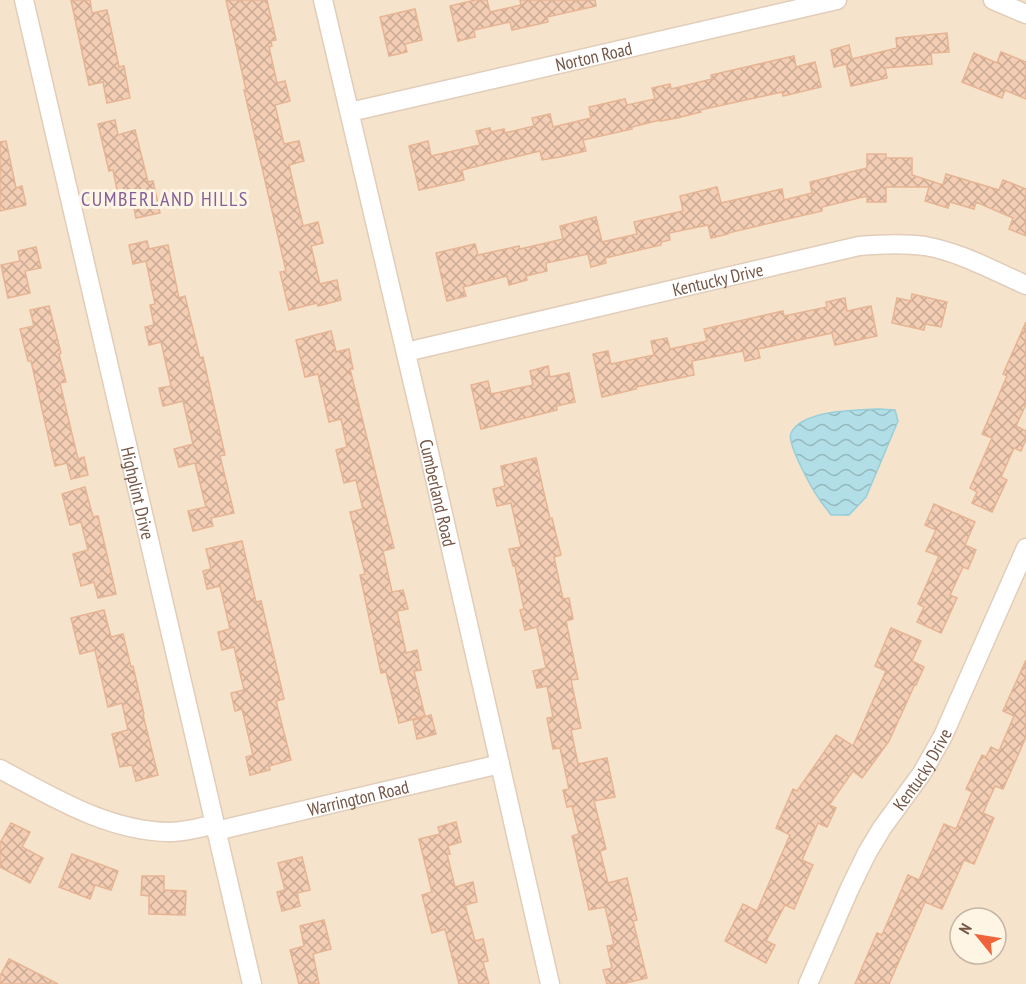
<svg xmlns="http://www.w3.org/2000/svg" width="1026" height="984" viewBox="0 0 1026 984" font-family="'PT Sans Narrow',sans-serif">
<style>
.residential{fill:#f5e3cc;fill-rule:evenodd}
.water{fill:url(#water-waves);stroke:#97cfd9;stroke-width:1.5}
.building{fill:url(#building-cross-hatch);stroke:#e7b493;stroke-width:1.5}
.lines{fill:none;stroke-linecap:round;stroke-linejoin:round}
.minor-casing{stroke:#e1cdb9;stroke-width:21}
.minor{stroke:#fff;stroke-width:18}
.labels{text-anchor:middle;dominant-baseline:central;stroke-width:6;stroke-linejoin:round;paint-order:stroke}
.street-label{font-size:18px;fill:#745645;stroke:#fff5e5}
.neighbourhood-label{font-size:20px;letter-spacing:1.5px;fill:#856098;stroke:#fff5e5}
</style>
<defs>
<pattern id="water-waves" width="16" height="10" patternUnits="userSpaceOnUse" patternTransform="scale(1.5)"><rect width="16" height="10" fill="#b2dfe7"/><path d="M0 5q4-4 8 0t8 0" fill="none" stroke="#95b8bd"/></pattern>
<pattern id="building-cross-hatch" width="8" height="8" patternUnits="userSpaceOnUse" patternTransform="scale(1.5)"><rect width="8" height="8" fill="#f4ceb4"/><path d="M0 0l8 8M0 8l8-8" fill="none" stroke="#caaa94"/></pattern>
</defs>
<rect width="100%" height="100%" fill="#fdf1dd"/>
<!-- residential -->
<path class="residential" d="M0 0H1026V984H0ZM960 918H996V954H960Z"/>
<!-- water -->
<path class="water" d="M878 409 895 410 898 421 866 497 849 515H831C828 510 823 505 820 500 813 491 786 442 791 433 802 410 856 410 878 409Z"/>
<!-- building -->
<g class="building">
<polygon points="71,0 90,0 92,13 107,10 119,67 124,66 130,98 107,103 103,82 89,85"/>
<polygon points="226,0 267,0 276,40 271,41 272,46 269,47 277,83 285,81 290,101 275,105 284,144 299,141 304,161 289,165 303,226 318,222 323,243 311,246 320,284 337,280 341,300 318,306 317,303 289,310 280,272 286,271 244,90 246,90"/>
<polygon points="475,0 487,0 490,12 521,5 520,0 595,0 596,6 547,17 548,22 512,30 510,22 474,30 475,37 458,41 450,6"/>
<polygon points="415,9 422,40 405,44 407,52 389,56 380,17"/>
<polygon points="947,33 949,52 931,53 932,64 885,68 887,78 851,86 846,64 834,67 831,50 849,45 852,59 897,48 896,38"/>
<polygon points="1001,52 1026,62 1026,99 1005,90 1002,98 962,82 974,53 997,63"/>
<polygon points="794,56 796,67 815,62 821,87 783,96 782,92 700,110 701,112 677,118 660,121 660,120 632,127 632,129 583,140 586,151 560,157 542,160 540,151 462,170 464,180 419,190 409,146 428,141 431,156 480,145 476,131 490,128 491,132 504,129 505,133 534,126 532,118 550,114 553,127 591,118 589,107 625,99 627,105 655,99 652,88 670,84 671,89 712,79 711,75"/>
<polygon points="115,120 118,135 135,130 148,182 153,181 160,213 136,218 132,197 119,200 113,170 109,171 98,124"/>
<polygon points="6,141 16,188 22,186 26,205 0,211 0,142"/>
<polygon points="867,154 886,154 886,158 912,158 912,175 943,185 946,174 999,190 1003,180 1026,189 1026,236 1009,229 1013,218 976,202 974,209 950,202 948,208 925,201 929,187 886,187 886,202 867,202 867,196 822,207 822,211 728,233 728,234 711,238 708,225 669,233 670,240 661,242 661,245 605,258 606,263 591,267 588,254 546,263 547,271 526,276 527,280 509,285 507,276 463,287 466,296 447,301 436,253 475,244 478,255 519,246 520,249 563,239 560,226 596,217 602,242 637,234 634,222 683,211 680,196 717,187 721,203 782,189 784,200 812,193 810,182 867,168"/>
<polygon points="147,241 149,249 168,245 179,298 185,296 200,358 203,357 225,455 220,456 234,513 211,518 213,526 193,531 188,511 206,507 195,463 179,467 174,449 193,444 183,401 163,406 159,388 171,386 161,342 149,345 145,327 154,325 150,305 155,304 146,261 133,264 129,245"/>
<polygon points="36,247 41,268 25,271 30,293 8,298 1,265 20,261 18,251"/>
<polygon points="912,294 947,302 941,327 925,324 924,330 892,323 897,298 911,301"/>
<polygon points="845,298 847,311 871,306 877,336 835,345 832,333 758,349 760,358 745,361 743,351 692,361 694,375 636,387 636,389 602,397 593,354 608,351 611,364 654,355 651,341 667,338 670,349 707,341 704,329 783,311 784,316 827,307 826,302"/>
<polygon points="49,306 61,353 59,354 66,382 60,383 67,413 78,459 84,457 88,475 71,479 67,463 55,466 31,361 28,361 20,329 34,326 30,310"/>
<polygon points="1026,322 1026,404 1016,426 1026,431 1026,439 1021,451 1014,448 1001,477 1007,480 992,512 972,503 977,492 970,488 992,438 982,434 1007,376 1003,374"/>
<polygon points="331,331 336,352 349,349 353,369 350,369 394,548 383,551 392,592 403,590 408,609 397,611 406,653 417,650 421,670 414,671 425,716 399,723 386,672 381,673 360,575 365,574 350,512 363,509 356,480 344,483 336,450 347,447 341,419 329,422 318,374 305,377 296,340"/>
<polygon points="548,366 550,377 569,373 575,402 556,406 557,410 481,429 471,385 488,381 491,394 533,385 530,371"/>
<polygon points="536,458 550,519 552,518 561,555 554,557 563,599 569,598 573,619 566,621 578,679 571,680 581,728 571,730 578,764 607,758 615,797 594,801 606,849 600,851 608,883 627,878 637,920 633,921 647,978 622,984 607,984 603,970 612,968 607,946 614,945 605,907 589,910 572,836 579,834 572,806 567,807 563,790 569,789 560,748 553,749 547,718 553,717 547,686 537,688 533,671 546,668 537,627 525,630 520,610 524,609 515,566 513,566 509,549 521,547 511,503 497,506 493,489 505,486 501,466"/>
<polygon points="85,487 93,517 98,516 116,594 98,598 94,582 81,586 73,554 88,550 81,522 70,525 62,494"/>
<polygon points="934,504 975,522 965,545 976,550 968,569 963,567 950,595 957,598 941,633 917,622 924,607 918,604 939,556 926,551 936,530 925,525"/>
<polygon points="242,541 256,602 261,601 284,699 276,701 291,760 269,766 270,770 250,775 246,757 253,755 242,709 235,711 231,693 244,690 234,647 222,650 218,632 230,629 220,586 207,589 203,571 211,569 206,549"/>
<polygon points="104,610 111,637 123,634 131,667 133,666 144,714 143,715 158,775 136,781 132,765 120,767 112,734 128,730 122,703 108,707 95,650 80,654 71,618"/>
<polygon points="891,628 921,641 912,661 924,667 916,685 915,684 889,741 862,778 853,771 829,805 836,808 827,827 818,823 802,860 813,865 794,909 785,905 766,941 775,945 766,963 725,941 743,904 757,911 790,835 776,828 793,789 797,791 836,735 853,746 886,671 875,666"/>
<polygon points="1026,660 1026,737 1003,789 995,786 983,813 994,818 974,864 964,860 942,909 925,902 889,984 855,984 877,933 882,935 908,875 919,880 944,824 956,829 972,792 966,789 982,755 986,757 991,747 999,751 1014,716 1003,711"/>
<polygon points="431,715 436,734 417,739 413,720"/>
<polygon points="456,822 461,842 448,846 450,854 447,854 455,887 473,882 477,902 465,905 475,941 483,939 488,961 483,962 489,984 459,984 445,929 432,933 422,895 432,892 419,839 440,834 438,827"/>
<polygon points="11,823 30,832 22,847 43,858 30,883 0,867 0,843"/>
<polygon points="72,854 118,871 111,890 95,885 90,899 59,887"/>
<polygon points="302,857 310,890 297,893 300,906 282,911 277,892 285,890 278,863"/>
<polygon points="142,876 164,876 164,890 186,891 185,915 149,914 149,896 141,895"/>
<polygon points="324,920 331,949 313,954 319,984 299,984 290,950 304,946 300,926"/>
<polygon points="9,959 58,984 0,984 0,976"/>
</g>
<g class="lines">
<!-- minor casing -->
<g class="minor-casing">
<g id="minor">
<path id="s1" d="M24 0 252 984"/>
<path id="s2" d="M323 0 423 426 550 984"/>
<polyline points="993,0 1026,14"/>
<path id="s3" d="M350 112 837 0"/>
<path id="s4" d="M406 352 859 246C881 244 903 243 925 246 960 252 994 271 1026 285"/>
<path d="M0 769C53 797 107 831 169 832 184 832 200 828 215 824"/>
<path id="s5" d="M216 831 500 764"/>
<path id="s6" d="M808 984 849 890 867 853 882 828 922 773 943 736 1026 548"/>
</g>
</g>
<!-- minor -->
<use href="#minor" class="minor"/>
</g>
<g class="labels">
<!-- street labels -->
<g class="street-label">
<text stroke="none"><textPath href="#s3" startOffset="250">Norton Road</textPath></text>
<text stroke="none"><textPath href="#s4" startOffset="320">Kentucky Drive</textPath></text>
<text stroke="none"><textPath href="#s1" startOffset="506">Highplint Drive</textPath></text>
<text stroke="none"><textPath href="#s2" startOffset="506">Cumberland Road</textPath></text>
<text stroke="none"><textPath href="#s6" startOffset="244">Kentucky Drive</textPath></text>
<text stroke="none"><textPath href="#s5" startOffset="146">Warrington Road</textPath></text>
</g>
<!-- neighbourhood labels -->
<g class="neighbourhood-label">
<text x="165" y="199">CUMBERLAND HILLS</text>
</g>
</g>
<!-- north arrow -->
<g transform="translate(978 936) rotate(300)"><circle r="28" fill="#fff5e5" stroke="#c7b5a5" stroke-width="1.5"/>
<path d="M0-4.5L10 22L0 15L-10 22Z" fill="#ef643b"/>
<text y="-9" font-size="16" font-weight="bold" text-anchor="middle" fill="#745645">N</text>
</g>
</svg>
